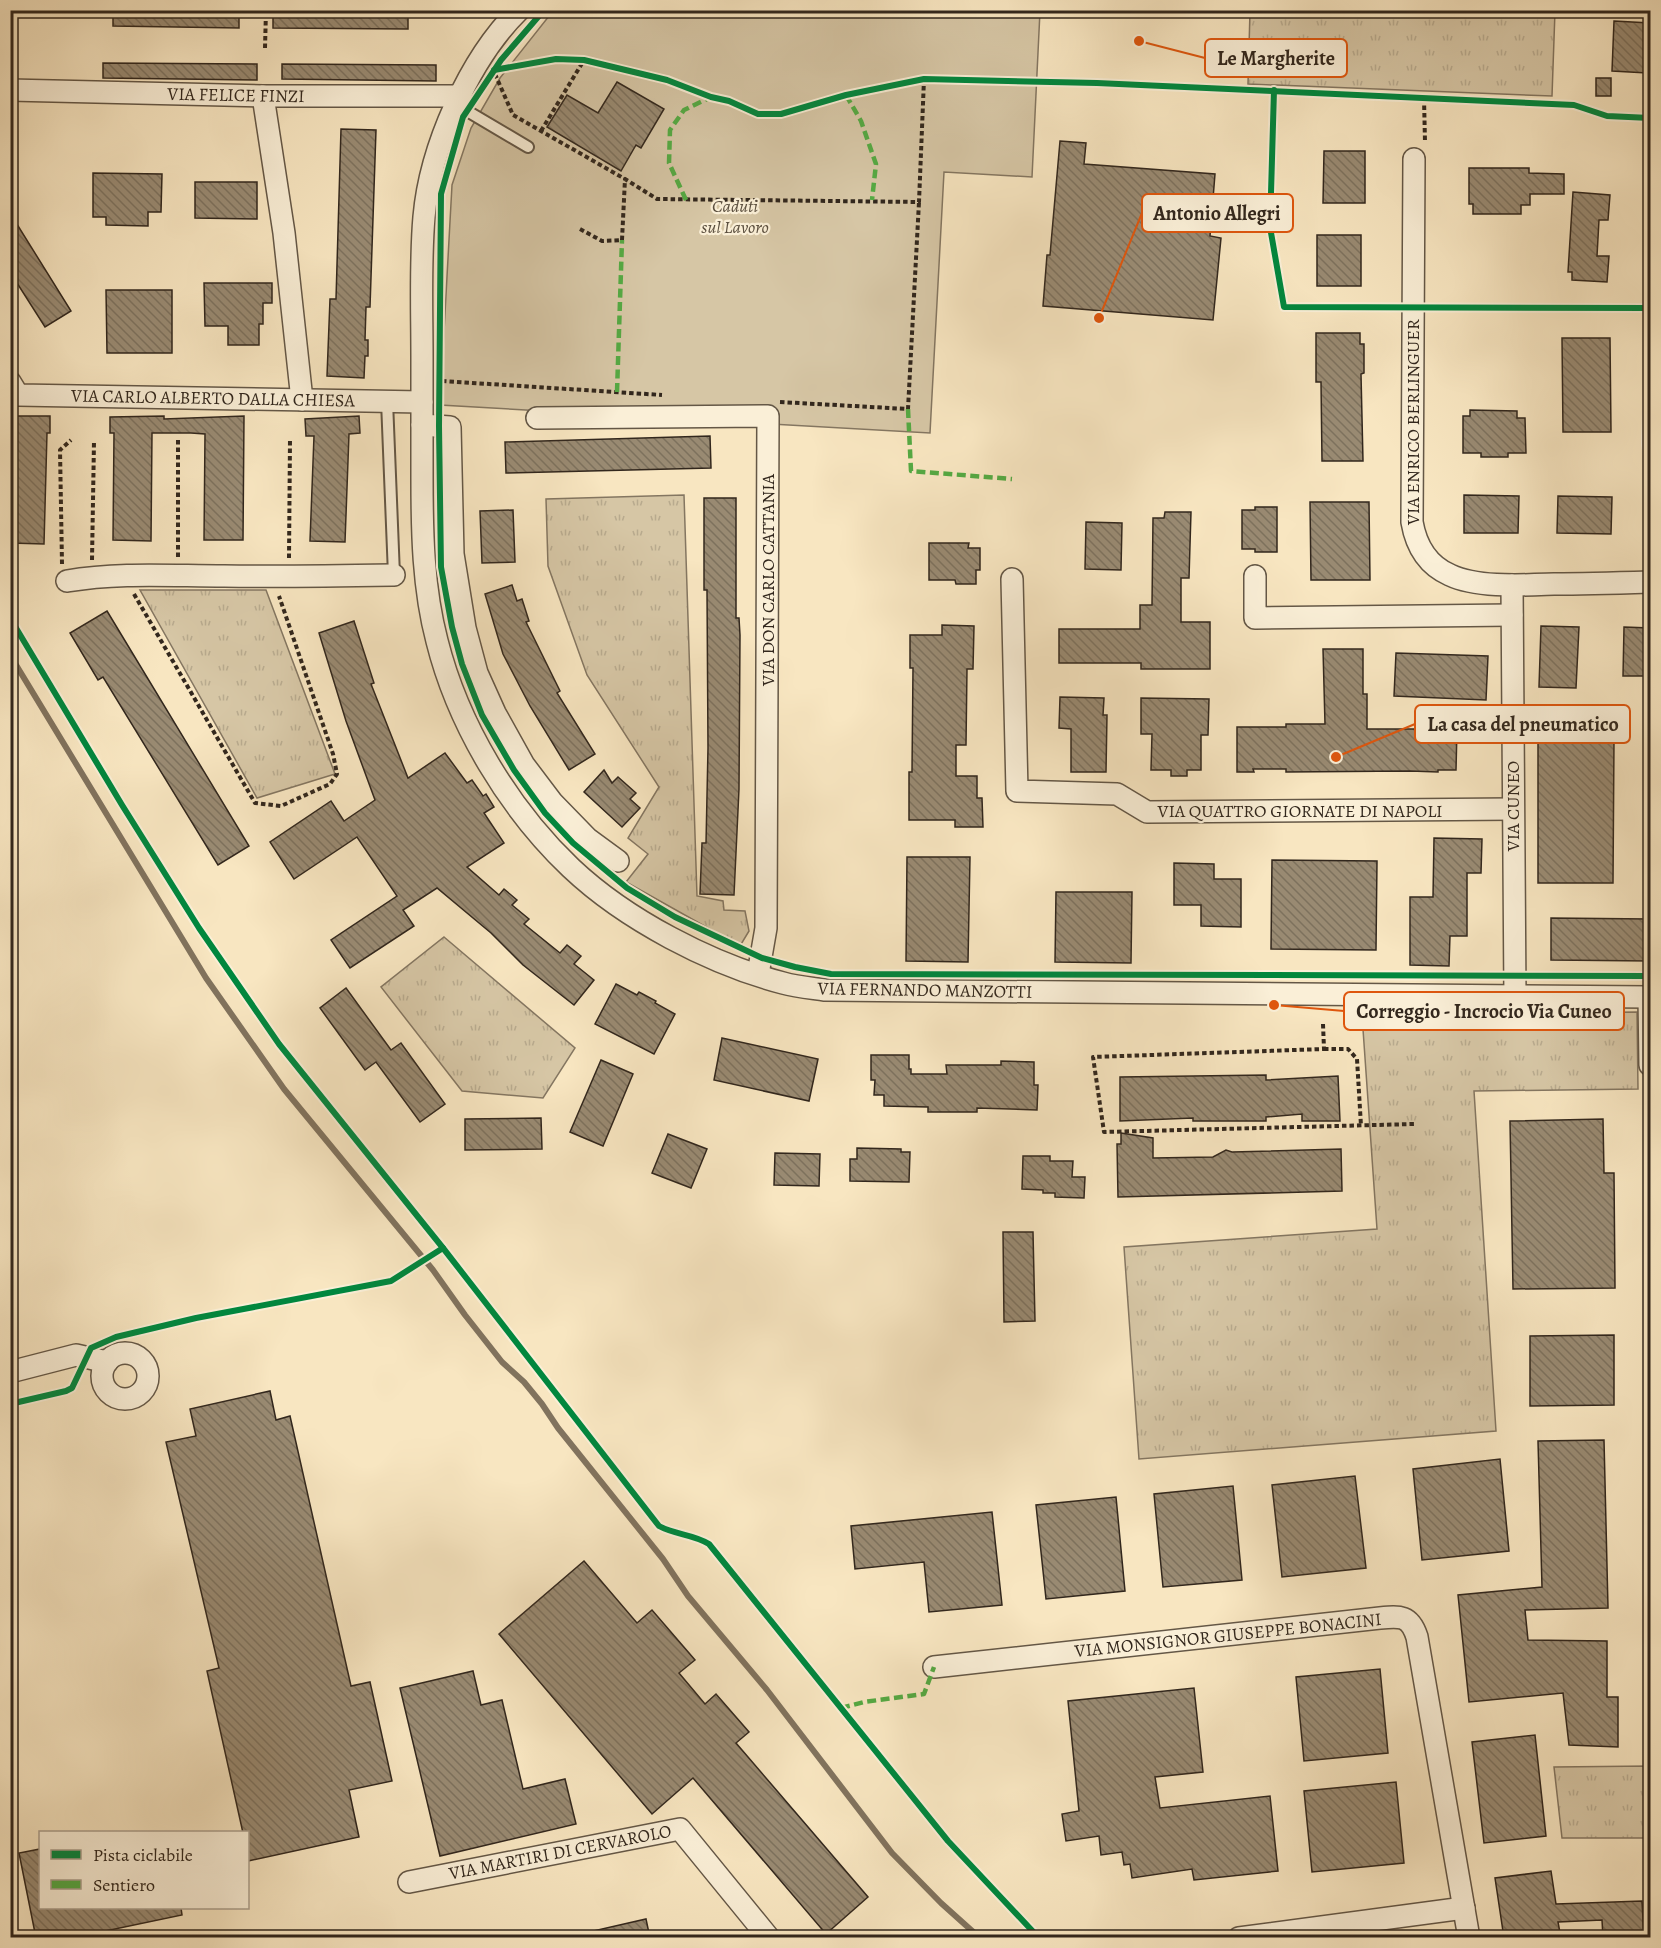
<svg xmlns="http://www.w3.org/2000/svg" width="1661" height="1948" viewBox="0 0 1661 1948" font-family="Alegreya,serif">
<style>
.grass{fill:url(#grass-tufts);stroke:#847661;stroke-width:1.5}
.park{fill:#d6c6a5;stroke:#847661;stroke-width:1.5}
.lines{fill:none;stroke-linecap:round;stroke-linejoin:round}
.stream{stroke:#81735e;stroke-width:6}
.building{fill:url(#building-back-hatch);stroke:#32271d;stroke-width:1.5}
.service-casing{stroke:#645746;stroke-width:14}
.minor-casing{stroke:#645746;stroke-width:24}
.path{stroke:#32271d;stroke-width:4;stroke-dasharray:4.5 3;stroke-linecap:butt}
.service{stroke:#faefd7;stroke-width:10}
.minor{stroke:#faefd7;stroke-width:21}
.quiet{stroke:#54aa43;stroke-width:4.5;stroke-dasharray:9 4.5;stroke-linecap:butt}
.cycleway-casing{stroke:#faefd7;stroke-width:10}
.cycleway{stroke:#00873e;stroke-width:6}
.labels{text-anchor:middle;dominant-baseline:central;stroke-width:4.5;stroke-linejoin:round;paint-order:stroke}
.street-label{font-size:18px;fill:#32271d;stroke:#faefd7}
.park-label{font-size:18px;font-style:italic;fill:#5b4f3f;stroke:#faefd7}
.leader{fill:none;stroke:#df560d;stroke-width:2}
.callout-dot{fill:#df560d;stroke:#faefd7;stroke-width:2}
.callout{fill:#faefd7;stroke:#df560d;stroke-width:2}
.callout-label{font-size:20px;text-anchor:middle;font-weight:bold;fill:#32271d}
</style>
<defs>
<pattern id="grass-tufts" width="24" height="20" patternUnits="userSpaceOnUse" patternTransform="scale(1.5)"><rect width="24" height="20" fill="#d6c6a5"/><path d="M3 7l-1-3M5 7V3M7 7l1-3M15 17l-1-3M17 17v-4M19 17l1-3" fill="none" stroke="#b8aa8e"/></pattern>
<pattern id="building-back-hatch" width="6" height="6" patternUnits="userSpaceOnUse" patternTransform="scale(1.5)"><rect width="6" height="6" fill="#998a72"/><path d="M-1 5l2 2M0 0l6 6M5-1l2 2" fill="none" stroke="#7d715d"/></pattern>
</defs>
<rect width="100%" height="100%" fill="#f8e6c1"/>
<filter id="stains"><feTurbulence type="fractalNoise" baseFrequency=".00333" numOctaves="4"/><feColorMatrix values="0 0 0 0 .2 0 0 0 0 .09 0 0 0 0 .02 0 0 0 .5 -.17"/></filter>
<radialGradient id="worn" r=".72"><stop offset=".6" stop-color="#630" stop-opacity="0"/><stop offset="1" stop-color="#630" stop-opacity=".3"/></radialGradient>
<!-- grass -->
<g class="grass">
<polygon points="1250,11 1555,11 1552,96 1248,84"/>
<polygon points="684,495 697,896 723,901 724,910 745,911 749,931 740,946 626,882 648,854 628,838 659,787 587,675 548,566 546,499"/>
<polygon points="140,590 266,590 335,774 257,798"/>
<polygon points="444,937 575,1048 543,1098 462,1091 381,987"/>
<polygon points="1637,1012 1638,1089 1474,1091 1496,1431 1139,1459 1124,1247 1377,1229 1362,1015"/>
<polygon points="1650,1766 1650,1838 1562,1838 1554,1767"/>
</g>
<!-- park -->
<polygon class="park" points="553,11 1040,11 1032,177 944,172 930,433 440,405 452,185 471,128 500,78"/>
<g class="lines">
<!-- stream -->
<polyline class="stream" points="10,655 206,978 284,1089 433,1270 465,1315 502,1362 524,1382 542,1404 558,1428 663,1559 688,1596 767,1690 892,1853 941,1903 980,1938"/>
</g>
<!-- building -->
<g class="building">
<polygon points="113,10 239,10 239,28 113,26"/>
<polygon points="273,10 408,10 408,29 273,28"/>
<polygon points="1614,21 1650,23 1647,73 1612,71"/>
<polygon points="103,63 257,64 257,80 103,78"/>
<polygon points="282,64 436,65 436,81 282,79"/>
<rect x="1596" y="78" width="15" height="18"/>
<polygon points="617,82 664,109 641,148 636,145 621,171 547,127 567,95 598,113"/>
<polygon points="341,129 376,130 370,307 366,307 365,340 368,340 368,356 365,356 364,378 327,376 330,299 336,299"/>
<polygon points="1060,141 1086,143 1084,164 1215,174 1210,236 1221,238 1213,320 1043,306 1047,255 1050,255"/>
<polygon points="1324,151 1365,151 1365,203 1323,203"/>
<polygon points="1469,168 1529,168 1529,173 1564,174 1564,194 1530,194 1530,205 1521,205 1521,214 1473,214 1473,204 1469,204"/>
<polygon points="93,173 162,174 161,212 148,212 148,226 106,225 106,217 93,217"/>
<polygon points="195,182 257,182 257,219 195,218"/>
<polygon points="1573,192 1610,195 1608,220 1599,220 1597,256 1609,256 1607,282 1572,280 1572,272 1568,272"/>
<polygon points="10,213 71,311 45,327 10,272"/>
<rect x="1317" y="235" width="44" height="51"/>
<polygon points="204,283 272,283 272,303 263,303 263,324 259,324 259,345 228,345 228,326 205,326"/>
<polygon points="106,290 172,290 172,353 107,353"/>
<polygon points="1316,333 1360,333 1360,344 1364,344 1364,373 1361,374 1363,461 1322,461 1321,382 1316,382"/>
<polygon points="1562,338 1610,338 1611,432 1563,432"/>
<polygon points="1470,410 1517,411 1517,418 1525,418 1526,453 1508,453 1508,457 1481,457 1481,453 1463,453 1463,416 1470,416"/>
<polygon points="10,416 50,416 50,433 47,433 44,544 10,543"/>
<polygon points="164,416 164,419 244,416 243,540 204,540 205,434 191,433 152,433 151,541 113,540 114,433 110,433 110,417"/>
<polygon points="359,416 360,433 349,434 345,542 310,541 314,436 306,436 305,419"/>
<polygon points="710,436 711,468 506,473 505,442"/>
<polygon points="1464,495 1519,496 1518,533 1464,533"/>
<polygon points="1558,496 1612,497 1611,534 1557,533"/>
<polygon points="704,498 736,498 736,618 739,618 740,635 739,789 734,895 700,894 702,843 706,843 708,748 707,590 704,590"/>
<polygon points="1310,502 1369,502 1370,580 1311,580"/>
<polygon points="1255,507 1277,507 1277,552 1255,552 1255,549 1242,549 1242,510 1255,510"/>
<polygon points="513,510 515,562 482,563 480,511"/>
<polygon points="1165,512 1191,512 1189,578 1181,578 1181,622 1210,622 1210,669 1141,669 1141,663 1059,663 1059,629 1140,629 1140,605 1152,605 1153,518 1164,518"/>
<polygon points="1086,522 1122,523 1121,570 1085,569"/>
<polygon points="929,543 969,543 968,548 980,548 980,570 976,570 976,584 956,584 955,580 929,580"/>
<polygon points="512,585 517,601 522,599 529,621 526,622 560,691 557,693 595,754 569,770 530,706 503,654 485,594"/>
<polygon points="107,611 249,846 218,865 103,677 98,680 70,633"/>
<polygon points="354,621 374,683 371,684 408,778 445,753 467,783 472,780 483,796 486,794 494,807 484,813 504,843 467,867 499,895 504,889 517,900 512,905 529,919 524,924 560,953 567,945 581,956 574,964 594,980 574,1005 523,965 491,933 437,888 403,910 414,926 350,968 331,940 397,896 357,837 294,879 270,842 331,801 344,821 375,800 346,721 319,633"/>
<polygon points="942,625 974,626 973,669 967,669 966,745 956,745 956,776 977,776 977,798 982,798 983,827 955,827 955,820 909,820 909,772 912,772 913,668 910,668 910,635 942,635"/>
<polygon points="1541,626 1579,627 1576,688 1539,687"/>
<polygon points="1624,627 1650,628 1650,668 1645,668 1645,676 1623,676"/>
<polygon points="1323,649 1363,649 1363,694 1367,694 1367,729 1457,729 1456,770 1438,770 1438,772 1410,771 1286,772 1286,769 1253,769 1254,772 1237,772 1237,727 1286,727 1286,724 1325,724"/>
<polygon points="1396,653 1488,656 1486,700 1394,696"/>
<polygon points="1060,697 1104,698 1103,715 1107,715 1106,772 1071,772 1071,729 1059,728"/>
<polygon points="1141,698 1209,699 1208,735 1201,735 1201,770 1187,770 1187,776 1171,776 1171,770 1151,770 1152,734 1141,734"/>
<polygon points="1538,740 1614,740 1613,883 1538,883"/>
<polygon points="604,770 612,783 618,777 636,793 630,799 640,808 622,827 584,792"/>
<polygon points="1434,838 1482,839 1481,873 1467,873 1467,936 1450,936 1449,966 1410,965 1410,897 1433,897"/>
<polygon points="907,857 970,857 968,962 906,961"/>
<polygon points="1272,860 1377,861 1376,950 1271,949"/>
<polygon points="1174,863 1214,864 1214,879 1241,879 1241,927 1201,926 1201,905 1174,905"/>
<polygon points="1056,892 1132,892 1131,963 1055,962"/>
<polygon points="1551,918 1650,919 1650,961 1551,960"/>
<polygon points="616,984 637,995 639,992 656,1001 655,1003 675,1014 654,1054 595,1024"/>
<polygon points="346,988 391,1050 401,1043 445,1104 420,1122 376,1062 365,1070 320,1008"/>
<polygon points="722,1038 818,1059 809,1101 714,1080"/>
<polygon points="871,1055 909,1055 909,1069 911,1069 911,1074 947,1074 946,1065 1001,1065 1001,1061 1034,1062 1034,1085 1038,1085 1037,1110 977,1108 977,1112 928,1112 928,1107 884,1106 884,1095 874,1095 875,1080 871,1080"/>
<polygon points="601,1060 633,1074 603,1146 570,1132"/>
<polygon points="1266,1075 1266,1080 1338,1076 1340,1121 1302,1121 1302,1114 1266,1117 1266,1121 1193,1121 1193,1118 1120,1121 1120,1077"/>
<polygon points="541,1118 542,1149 465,1150 465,1119"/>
<polygon points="1603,1119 1604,1173 1614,1173 1615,1288 1513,1289 1510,1121"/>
<polygon points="1121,1133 1153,1138 1153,1158 1213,1157 1226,1150 1232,1152 1341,1149 1342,1191 1118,1197 1117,1144 1121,1144"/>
<polygon points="668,1134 707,1149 691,1188 652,1173"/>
<polygon points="857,1148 901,1149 901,1152 910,1152 909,1182 850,1181 850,1159 857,1159"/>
<polygon points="775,1153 820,1154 819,1186 774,1185"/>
<polygon points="1023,1156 1050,1156 1050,1161 1073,1161 1072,1177 1085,1177 1084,1198 1055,1197 1055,1193 1043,1193 1043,1190 1022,1189"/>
<polygon points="1003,1232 1033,1232 1035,1321 1004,1322"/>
<polygon points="1614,1335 1614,1405 1530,1406 1530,1336"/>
<polygon points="270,1391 276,1420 290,1416 351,1686 370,1682 392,1781 349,1790 359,1837 248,1861 248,1833 243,1833 207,1671 219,1668 166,1442 196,1436 190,1409"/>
<polygon points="1604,1440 1608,1608 1525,1610 1528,1640 1607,1641 1607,1697 1618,1697 1618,1747 1569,1745 1563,1693 1469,1702 1458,1595 1542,1587 1538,1441"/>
<polygon points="1500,1459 1509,1551 1422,1560 1413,1469"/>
<polygon points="1355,1476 1366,1568 1282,1577 1272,1485"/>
<polygon points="1233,1486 1242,1580 1163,1587 1154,1494"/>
<polygon points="1116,1497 1125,1591 1046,1599 1036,1505"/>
<polygon points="992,1512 1002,1605 929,1612 924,1562 855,1569 851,1526"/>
<polygon points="584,1561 637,1623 652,1610 695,1660 679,1673 705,1704 716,1694 749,1732 736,1743 868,1897 826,1934 693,1778 652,1814 499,1634"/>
<polygon points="1380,1669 1388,1753 1304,1761 1296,1677"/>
<polygon points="473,1671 481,1705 502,1700 523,1789 565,1779 576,1824 440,1856 400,1688"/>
<polygon points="1194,1688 1203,1772 1155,1777 1160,1808 1270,1796 1278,1871 1194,1880 1192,1869 1132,1878 1130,1864 1124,1865 1122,1852 1101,1855 1099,1836 1066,1841 1062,1814 1079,1811 1068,1701"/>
<polygon points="1535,1735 1546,1836 1484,1843 1472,1742"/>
<polygon points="1396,1782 1404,1863 1312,1872 1304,1791"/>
<polygon points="40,1849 40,1908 181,1908 182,1915 72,1938 36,1938 19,1853"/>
<polygon points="1551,1871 1556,1904 1642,1901 1644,1938 1603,1938 1602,1920 1558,1922 1561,1938 1504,1938 1495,1878"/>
<polygon points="646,1919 650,1938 593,1938 593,1931"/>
</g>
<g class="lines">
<!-- service casing -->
<g class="service-casing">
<g id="service">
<polyline points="457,105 528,147"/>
<polyline points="387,401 394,575"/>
</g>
</g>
<!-- minor casing -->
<g class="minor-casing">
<g id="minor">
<path d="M519 10C469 59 430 148 424 217 420 263 422 310 422 357 422 397 422 438 422 478 422 532 423 588 437 641 458 725 509 809 571 868 626 920 711 964 783 983 797 987 811 988 825 990L1650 997"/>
<polyline points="10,90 263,96 461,96"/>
<polyline points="263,96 284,233 302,400"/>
<path d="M1414 159 1412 522C1416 545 1427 565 1450 575 1477 588 1524 585 1554 584 1586 584 1618 583 1650 582"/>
<polyline points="10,382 18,395 422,402"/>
<polyline points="537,418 768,416 766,928 758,974"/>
<polyline points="422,425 450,427 453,554 465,628 477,673 495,713 524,765 552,802 588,839 618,861"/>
<polyline points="1255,576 1255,618 1512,615"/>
<polyline points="1012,579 1017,791 1117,794 1147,812 1513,809"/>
<path d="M67 581C119 572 172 576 224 576 281 577 337 576 394 575"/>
<polyline points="1512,585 1515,997"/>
<polyline points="1649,997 1650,1065"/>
<circle cx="125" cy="1376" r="23"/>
<polyline points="10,1372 76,1355 107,1362"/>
<path d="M934 1667 1380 1618C1400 1616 1410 1615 1417 1637L1469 1938"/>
<polyline points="409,1882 680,1829 769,1938"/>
<polyline points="1239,1938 1464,1908"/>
</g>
</g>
<!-- path -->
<g class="path">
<polyline points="265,48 266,10"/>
<polyline points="495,74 513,115 625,179"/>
<polyline points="1424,98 1425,142"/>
<polyline points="541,131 584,60"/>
<polyline points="580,229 602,241 622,240 625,179 657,199 919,202 924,79"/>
<polyline points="442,381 662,395"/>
<polyline points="780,402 908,409 919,202"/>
<polyline points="178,557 178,440"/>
<polyline points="289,558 290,440"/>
<polyline points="92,560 94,441"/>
<polyline points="62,564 60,450 71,440"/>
<polyline points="134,594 255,803 281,806 330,784 337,774 333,754 279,596"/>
<polyline points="1323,1024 1324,1049 1093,1057 1104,1132 1414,1124"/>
<polyline points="1324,1049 1348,1049 1357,1059 1361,1126"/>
</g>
<!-- service -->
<use href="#service" class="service"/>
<!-- minor -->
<use href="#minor" class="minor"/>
<!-- quiet -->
<g class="quiet">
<polyline points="846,95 861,121 876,164 872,200"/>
<polyline points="686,200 669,163 670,130 684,110 711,97"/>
<polyline points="617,392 622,240"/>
<polyline points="908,409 911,471 1012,479"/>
<polyline points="841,1708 864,1702 924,1694 934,1667"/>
</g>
<!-- cycleway casing -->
<g class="cycleway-casing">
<g id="cycleway">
<polyline points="544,10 501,60 463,117 441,194 439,426 441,567 452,627 462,664 482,715 514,770 545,813 573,843 627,888 675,917 762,958 795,967 831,974 1650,976"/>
<polyline points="494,70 556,59 584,60 667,80 711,97 729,101 758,114 781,114 846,95 924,79 1097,83 1574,105 1607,116 1650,118"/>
<polyline points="1274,90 1270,227 1284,307 1650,308"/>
<polyline points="1650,372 1648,381 1646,444 1650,469"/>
<path d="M10 618 122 805 199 928 279 1044 443 1248 659 1526C675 1535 693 1534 709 1544L948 1841 1039 1938"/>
<polyline points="10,1404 66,1391 72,1388 91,1348 116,1337 196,1318 391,1281 443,1248"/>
</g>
</g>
<!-- cycleway -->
<use href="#cycleway" class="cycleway"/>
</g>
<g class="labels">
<!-- street labels -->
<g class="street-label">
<text transform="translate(236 95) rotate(1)">VIA FELICE FINZI</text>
<text transform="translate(213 398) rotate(1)">VIA CARLO ALBERTO DALLA CHIESA</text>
<text transform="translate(1413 422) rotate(-90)">VIA ENRICO BERLINGUER</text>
<text transform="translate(768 580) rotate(-90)">VIA DON CARLO CATTANIA</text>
<text transform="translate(1513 806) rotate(-90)">VIA CUNEO</text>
<text x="1300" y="811">VIA QUATTRO GIORNATE DI NAPOLI</text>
<text transform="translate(925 990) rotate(1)">VIA FERNANDO MANZOTTI</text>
<text transform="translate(1228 1635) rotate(-6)">VIA MONSIGNOR GIUSEPPE BONACINI</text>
<text transform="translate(560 1852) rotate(-11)">VIA MARTIRI DI CERVAROLO</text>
</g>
<!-- park labels -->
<g class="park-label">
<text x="735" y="206">Caduti<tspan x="735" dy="21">sul Lavoro</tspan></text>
</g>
</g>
<!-- callouts -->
<path class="leader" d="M1139 41L1205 58M1099 318L1142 213M1336 757L1415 724M1274 1005L1344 1011"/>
<g class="callout-dot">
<circle cx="1139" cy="41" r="6"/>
<circle cx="1099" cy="318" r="6"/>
<circle cx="1336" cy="757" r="6"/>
<circle cx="1274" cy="1005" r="6"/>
</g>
<g class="callout">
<rect x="1205" y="39" width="142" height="38" rx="6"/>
<rect x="1142" y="194" width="151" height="38" rx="6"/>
<rect x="1415" y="705" width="215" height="38" rx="6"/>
<rect x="1344" y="992" width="280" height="38" rx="6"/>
</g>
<g class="callout-label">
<text x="1276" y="65">Le Margherite</text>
<text x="1217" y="220">Antonio Allegri</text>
<text x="1523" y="731">La casa del pneumatico</text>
<text x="1484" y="1018">Correggio - Incrocio Via Cuneo</text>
</g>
<!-- margin -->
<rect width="1661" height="1948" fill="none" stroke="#f8e6c1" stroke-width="36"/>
<rect x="12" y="12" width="1637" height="1924" fill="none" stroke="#32271d" stroke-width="3"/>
<rect x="18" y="18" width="1625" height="1912" fill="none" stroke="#32271d" stroke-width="1.5"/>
<!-- legend -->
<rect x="39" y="1831" width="210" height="78" fill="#faefd7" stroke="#aa9f8d" stroke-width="1.5"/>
<rect x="51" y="1850" width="30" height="9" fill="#00873e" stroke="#aa9f8d" stroke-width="1.5"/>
<text x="93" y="1861" font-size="18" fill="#32271d">Pista ciclabile</text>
<rect x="51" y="1880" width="30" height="9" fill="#54aa43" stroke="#aa9f8d" stroke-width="1.5"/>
<text x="93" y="1891" font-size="18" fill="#32271d">Sentiero</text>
<rect width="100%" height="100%" filter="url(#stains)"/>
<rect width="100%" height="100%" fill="url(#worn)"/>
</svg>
